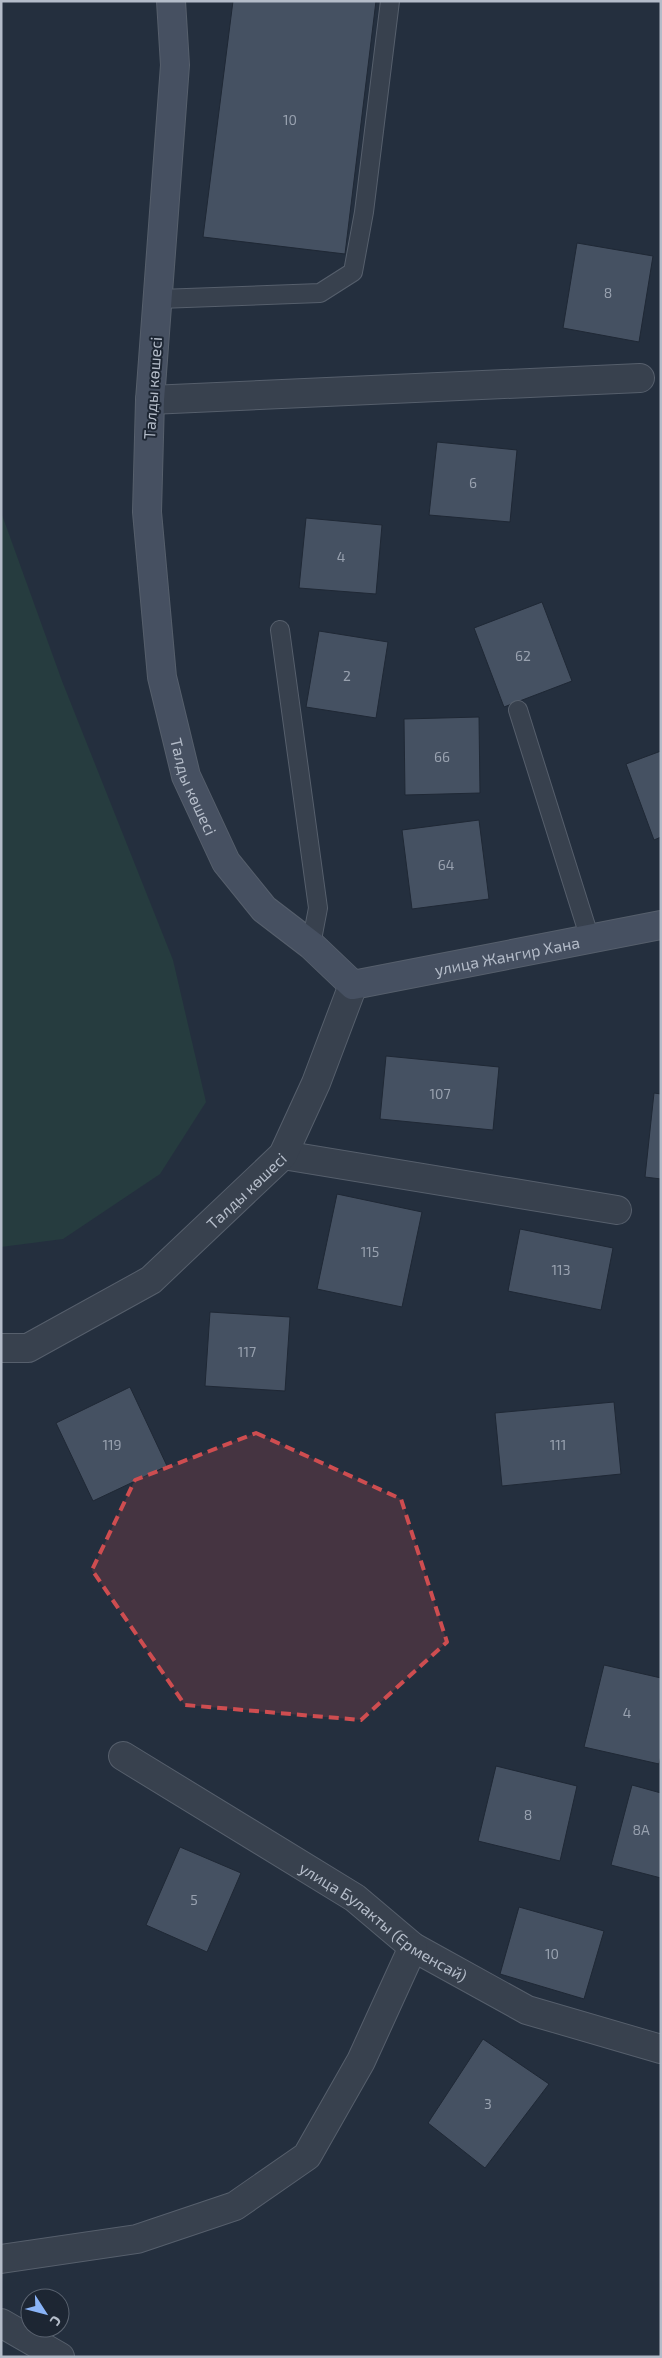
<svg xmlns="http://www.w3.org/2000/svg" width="662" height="2358" viewBox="0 0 662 2358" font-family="'Exo 2',sans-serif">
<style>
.green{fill:#263c3f}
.building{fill:#455162;stroke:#1f2835}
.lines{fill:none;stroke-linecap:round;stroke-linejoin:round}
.lane-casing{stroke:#565f6c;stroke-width:20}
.street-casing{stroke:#565f6c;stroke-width:30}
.secondary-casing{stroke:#565f6c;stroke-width:30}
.lane{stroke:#38414e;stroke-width:18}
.street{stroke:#38414e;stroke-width:28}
.secondary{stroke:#465061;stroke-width:28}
.marked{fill:#ce4d50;fill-opacity:0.2;stroke:#ce4d50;stroke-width:4;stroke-dasharray:10 6;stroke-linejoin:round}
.labels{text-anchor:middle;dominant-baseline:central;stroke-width:4;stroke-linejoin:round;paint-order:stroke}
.number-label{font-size:14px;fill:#98a1af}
.street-label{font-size:16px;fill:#b4bcc9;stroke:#1d2633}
</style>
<rect width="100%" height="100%" fill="#242f3e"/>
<!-- green -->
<polygon class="green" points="1,512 62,681 173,960 206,1102 160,1174 63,1239 1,1247"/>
<!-- building -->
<g class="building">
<polygon points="233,1 376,1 345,254 203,237"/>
<polygon points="577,243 653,256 639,342 563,328"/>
<polygon points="437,442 517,450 510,522 429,515"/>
<polygon points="306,518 382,525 376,594 299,588"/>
<polygon points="542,602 572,681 504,707 474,628"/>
<polygon points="319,631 388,642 376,718 306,707"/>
<polygon points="479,717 480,793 405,795 404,719"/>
<polygon points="661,751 661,837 654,840 626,764"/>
<polygon points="479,820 489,899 412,909 402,830"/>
<polygon points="386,1056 499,1067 493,1130 380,1119"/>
<polygon points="654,1093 661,1094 661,1179 645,1177"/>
<polygon points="337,1194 422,1212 402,1307 317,1289"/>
<polygon points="520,1229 613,1248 601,1310 508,1291"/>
<polygon points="210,1312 290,1317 285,1391 205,1386"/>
<polygon points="130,1387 167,1466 93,1501 56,1423"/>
<polygon points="614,1402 621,1474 502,1486 495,1413"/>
<polygon points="604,1665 661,1678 661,1756 659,1764 584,1747"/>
<polygon points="496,1766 577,1786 560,1861 478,1841"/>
<polygon points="632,1785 661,1793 661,1878 611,1865"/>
<polygon points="180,1847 241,1873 207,1952 146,1925"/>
<polygon points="519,1907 604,1931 584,1999 500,1974"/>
<polygon points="483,2039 549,2084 485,2168 428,2123"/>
</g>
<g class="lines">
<!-- lane casing -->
<g class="lane-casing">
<g id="lane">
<polyline points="159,299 320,293 353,272 364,212 390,1"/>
<polyline points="280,630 318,908 311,945"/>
<polyline points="518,710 590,939"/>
</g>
</g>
<!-- street casing -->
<g class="street-casing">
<g id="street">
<polyline points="150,400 640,378"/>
<polyline points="283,1155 617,1210"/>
<path id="s1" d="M1 1348H28L151 1280 283 1155 316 1083 353 985"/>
<path id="s2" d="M123 1756 355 1898 413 1947 527 2010 661 2049"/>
<polyline points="1,2259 137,2239 235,2206 307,2156 361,2061 413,1947"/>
<polyline points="1,2323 60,2357"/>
</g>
</g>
<!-- secondary casing -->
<g class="secondary-casing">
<g id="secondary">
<path id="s3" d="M171 1 175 65 150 400 147 512 162 677 186 776 226 862 264 909 311 945 353 985 661 925"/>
</g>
</g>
<!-- lane -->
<use href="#lane" class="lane"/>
<!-- street -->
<use href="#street" class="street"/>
<!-- secondary -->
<use href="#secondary" class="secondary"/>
</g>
<!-- marked area -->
<path class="marked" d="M256 1433 401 1499 447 1642 361 1720 185 1705 92 1570 135 1480Z"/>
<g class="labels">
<!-- number labels -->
<g class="number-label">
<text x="290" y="119">10</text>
<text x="608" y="292">8</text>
<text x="473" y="482">6</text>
<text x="341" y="556">4</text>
<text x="523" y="655">62</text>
<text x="347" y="675">2</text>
<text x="442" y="756">66</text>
<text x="446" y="864">64</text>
<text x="440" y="1093">107</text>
<text x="370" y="1251">115</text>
<text x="561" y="1269">113</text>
<text x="247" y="1351">117</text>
<text x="112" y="1444">119</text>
<text x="558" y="1444">111</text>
<text x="627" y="1712">4</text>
<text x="528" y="1814">8</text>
<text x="641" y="1829">8А</text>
<text x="194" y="1899">5</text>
<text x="552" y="1953">10</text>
<text x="488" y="2103">3</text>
</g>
<!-- street labels -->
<g class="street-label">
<text transform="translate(152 388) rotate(-86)">Талды көшесі</text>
<text stroke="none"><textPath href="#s3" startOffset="792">Талды көшесі</textPath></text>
<text stroke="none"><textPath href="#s3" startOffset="1209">улица Жангир Хана</textPath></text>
<text stroke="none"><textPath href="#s1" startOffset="298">Талды көшесі</textPath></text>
<text stroke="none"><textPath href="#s2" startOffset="309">улица Булакты (Ерменсай)</textPath></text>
</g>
</g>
<!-- border -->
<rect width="662" height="2358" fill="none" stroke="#b4bcc9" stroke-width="5"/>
<!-- north arrow -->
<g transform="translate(45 2313) rotate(126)"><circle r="24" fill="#1d2633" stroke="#59626f"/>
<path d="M0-4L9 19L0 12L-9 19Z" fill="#8ab4f8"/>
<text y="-8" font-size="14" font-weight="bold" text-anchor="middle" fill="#b4bcc9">С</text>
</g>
</svg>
